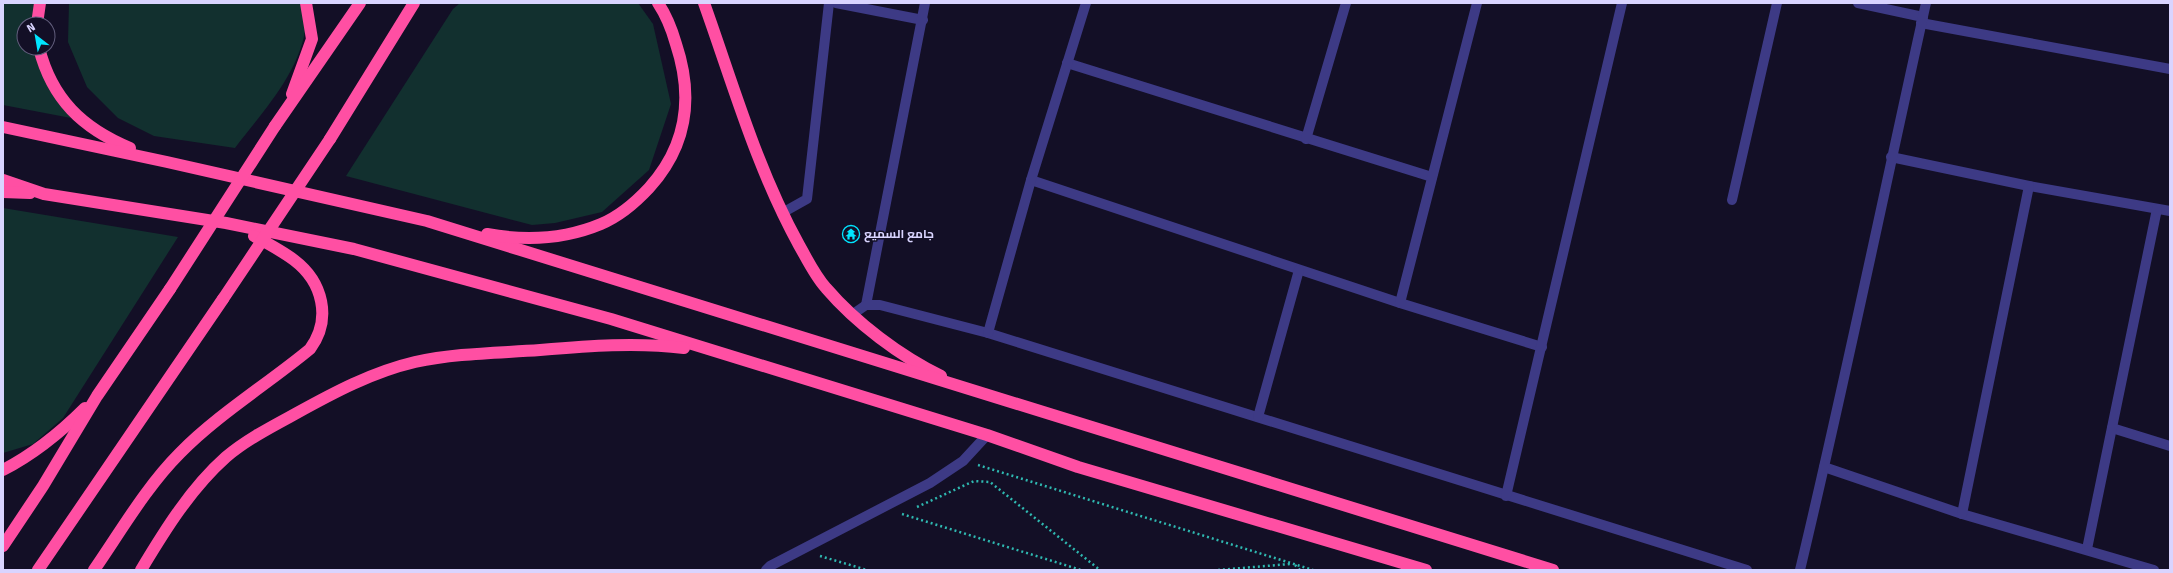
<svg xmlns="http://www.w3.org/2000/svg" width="2173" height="573" viewBox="0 0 2173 573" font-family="'Fira Sans',Cairo,sans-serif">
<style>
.green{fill:#12302f}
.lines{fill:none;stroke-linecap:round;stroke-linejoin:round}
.path{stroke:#2fb8b0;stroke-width:2.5;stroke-dasharray:2 3;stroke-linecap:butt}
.minor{stroke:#3d3a85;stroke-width:10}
.highway{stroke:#ff4fa3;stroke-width:12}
.highway-bridge{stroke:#ff4fa3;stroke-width:12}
.labels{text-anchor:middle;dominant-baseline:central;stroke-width:3;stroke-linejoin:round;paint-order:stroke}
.poi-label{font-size:12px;font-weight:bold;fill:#d9d4ff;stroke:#130f26;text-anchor:start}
</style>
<rect width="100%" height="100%" fill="#130f26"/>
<!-- green -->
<g class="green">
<polygon points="3,3 37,3 35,24 24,24 24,48 38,48 58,97 71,118 3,105"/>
<path d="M69 3H303C304 10 307 18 306 24 301 72 263 111 235 148L154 136 118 118 87 87 68 42Z"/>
<polygon points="460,3 638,3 653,24 671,104 649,170 602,212 555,223 532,225 346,176 453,9"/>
<polygon points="3,208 178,237 63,418 33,444 3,453"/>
</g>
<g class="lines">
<!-- path -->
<g class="path">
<polyline points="978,465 1313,570"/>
<polyline points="917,507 974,481 990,482 1100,570"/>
<polyline points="902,514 1081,570"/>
<polyline points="820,556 867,570"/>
<polyline points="1295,565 1300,570"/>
<polyline points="1218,570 1290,564"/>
</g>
<!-- minor -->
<g class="minor">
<polyline points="836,3 923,20"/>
<polyline points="1858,3 1923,17"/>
<polyline points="1921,23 2170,69"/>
<polyline points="1067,63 1432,177"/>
<polyline points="1306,139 1346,3"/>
<polyline points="1891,157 2029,186 2170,211"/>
<polyline points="1031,180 1400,303 1542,347"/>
<polyline points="1732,200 1777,3"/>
<polyline points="782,213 807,199 829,3"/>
<polyline points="1400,303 1477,3"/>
<polyline points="866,305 925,3"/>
<polyline points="853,314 866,305 880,305 988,333 1747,570"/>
<polyline points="988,333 1031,180 1086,3"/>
<polyline points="1258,417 1299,270"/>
<polyline points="2112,428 2170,446"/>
<polyline points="1824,467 1962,514 2154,570"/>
<polyline points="1506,496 1622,3"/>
<polyline points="1962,514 2029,186"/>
<polyline points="2087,549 2157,209"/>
<polyline points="766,570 770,566 930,483 963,461 987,435"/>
<path d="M1800 570C1845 382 1884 192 1926 3"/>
</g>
<!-- highway -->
<g class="highway">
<path d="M704 3C733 84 757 169 799 245 807 259 815 276 826 288 856 323 900 356 941 376"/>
<polyline points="37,24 40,3"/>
<path d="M39 48C52 99 82 128 130 148"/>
<polyline points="292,94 312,39 306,3"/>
<polyline points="275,126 360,3"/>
<polyline points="3,127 167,162 427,221 1553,570"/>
<polyline points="330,139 414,3"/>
<polyline points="3,180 44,194 226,223 354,249 611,319 987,435 1078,467 1426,570"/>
<polyline points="3,192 30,193"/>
<path d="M487 234C525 241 565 239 601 224 620 216 635 203 649 188 687 146 694 98 676 44 672 30 666 15 658 3"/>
<path d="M3 470C34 454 60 433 85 408"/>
<polyline points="3,546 43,486 97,396 170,289"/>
<polyline points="38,570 223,299"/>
<path d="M94 570C121 531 146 487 180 453 217 415 269 383 310 349 332 319 323 282 294 260 282 251 267 243 254 236"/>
<path d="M141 570C165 530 191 488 226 457 246 440 271 427 295 414 333 393 372 372 415 362 456 353 499 353 540 350 588 346 636 342 684 348"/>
</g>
<!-- highway-bridge -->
<g class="highway-bridge">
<polyline points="170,289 275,126"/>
<polyline points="223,299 330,139"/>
</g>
</g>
<!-- icons -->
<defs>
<g id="temple-ring" transform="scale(0.9)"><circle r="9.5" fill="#130f26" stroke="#00e5ff" stroke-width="1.5"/><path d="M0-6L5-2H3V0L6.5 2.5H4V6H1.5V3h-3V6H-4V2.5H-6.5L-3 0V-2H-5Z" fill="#00e5ff"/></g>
</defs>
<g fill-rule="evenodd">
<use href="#temple-ring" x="851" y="234"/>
</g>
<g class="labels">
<!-- poi labels -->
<g class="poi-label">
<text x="864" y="234">جامع السميع</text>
</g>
</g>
<!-- border -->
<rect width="2173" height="573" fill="none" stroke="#d9d4ff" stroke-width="8"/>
<!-- north arrow -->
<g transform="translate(36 36) rotate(329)"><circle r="19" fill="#130f26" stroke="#625e7d"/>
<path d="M0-3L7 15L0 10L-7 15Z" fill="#00e5ff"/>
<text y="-6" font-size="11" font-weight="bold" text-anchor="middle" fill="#d9d4ff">N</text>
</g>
</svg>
